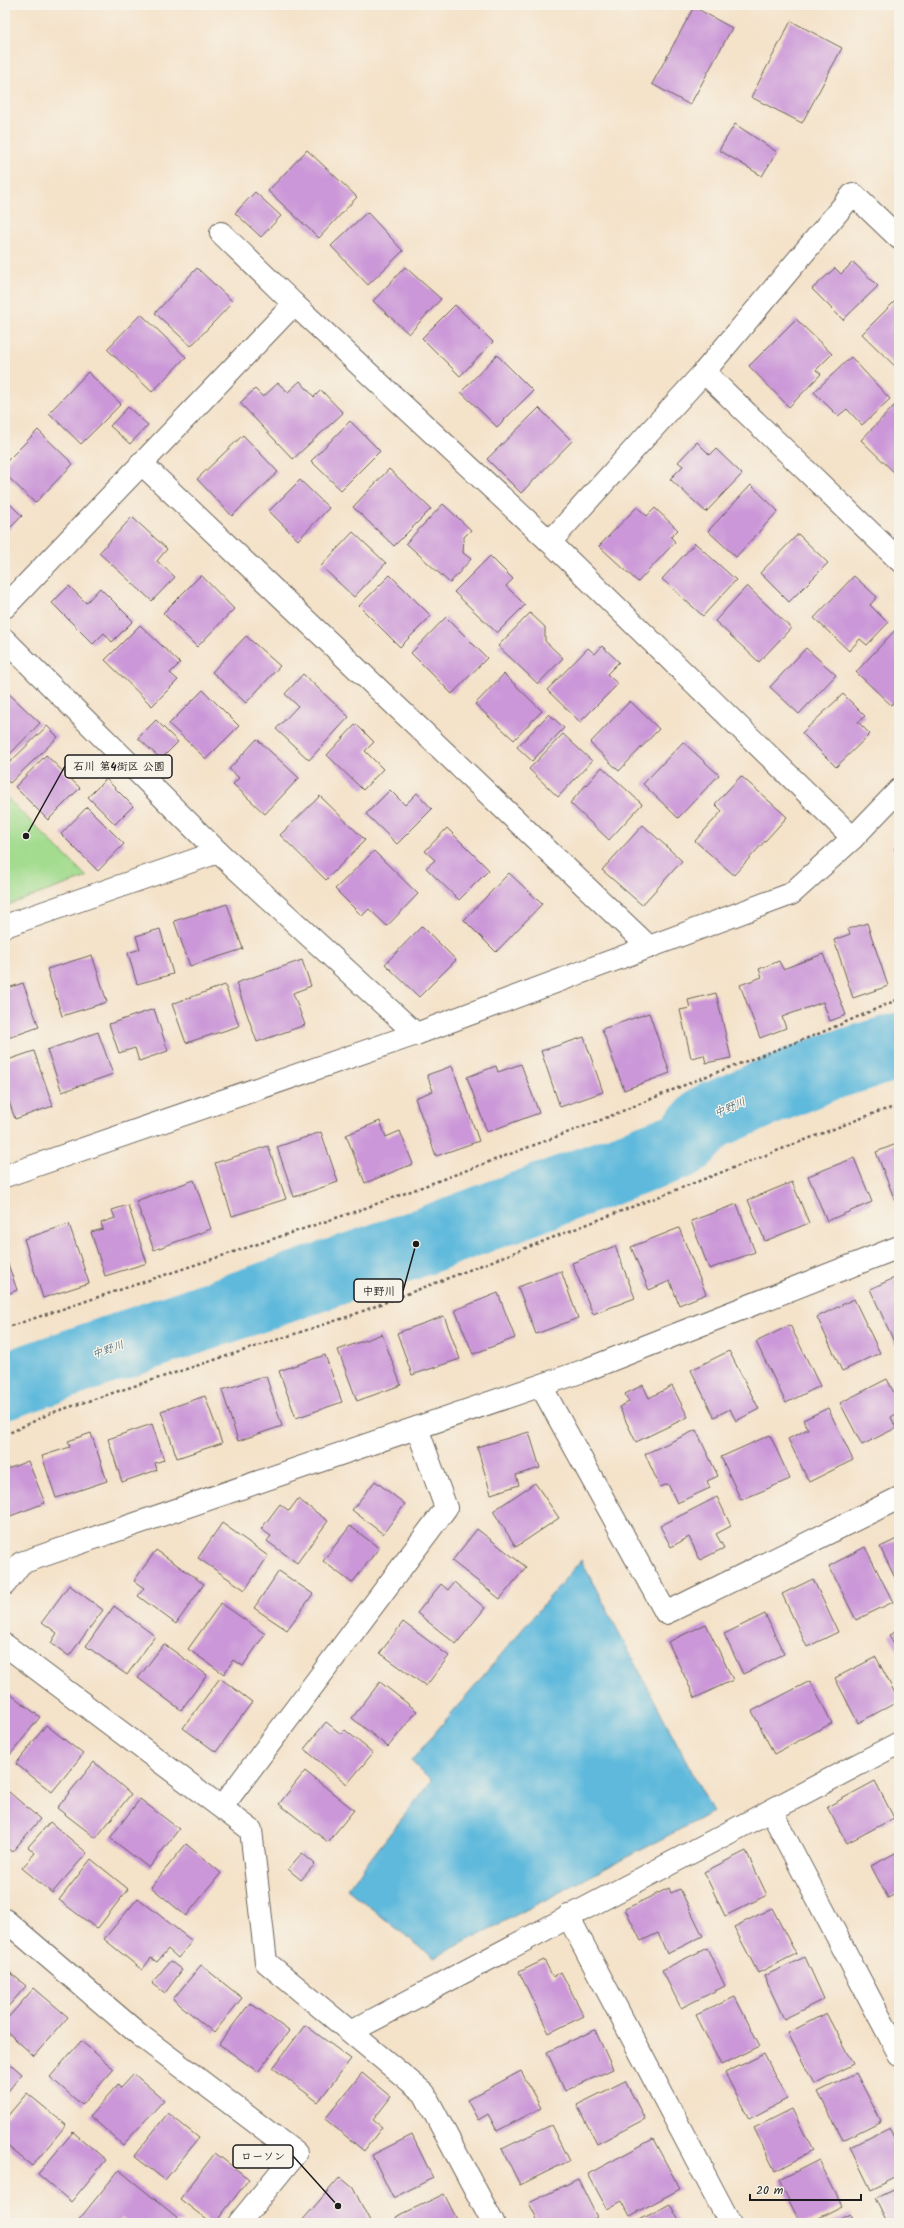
<svg xmlns="http://www.w3.org/2000/svg" width="904" height="2228" viewBox="0 0 904 2228" font-family="Kalam,'Klee One',sans-serif">
<style>
.green{fill:#a3dc8f;stroke:#607c56}
.water{fill:#5eb9dc;stroke:#3d6a7c}
.lines{fill:none;stroke-linecap:round;stroke-linejoin:round}
.river{stroke:#5eb9dc;stroke-width:67}
.building{fill:#cb97d8}
.street-casing{stroke:#686159;stroke-width:24}
.path{stroke:#686159;stroke-width:2.5;stroke-dasharray:3 3;stroke-linecap:butt}
.street{stroke:#fff;stroke-width:22}
.labels{text-anchor:middle;dominant-baseline:central;stroke-width:3;stroke-linejoin:round;paint-order:stroke}
.water-label{font-size:11px;font-style:italic;fill:#365b69;stroke:#f7f3e8}
.leader{fill:none;stroke:#1c1c1c;stroke-width:1.5}
.callout-dot{fill:#1c1c1c;stroke:#f7f3e8;stroke-width:1.5}
.callout{fill:#f7f3e8;stroke:#1c1c1c;stroke-width:1.5}
.callout-label{font-size:11px;text-anchor:middle;font-weight:bold;fill:#1c1c1c}
</style>
<rect width="100%" height="100%" fill="#f7f3e8"/>
<filter id="ink" filterUnits="userSpaceOnUse"><feTurbulence type="fractalNoise" baseFrequency=".025" numOctaves="2"/><feDisplacementMap in="SourceGraphic" scale="8" xChannelSelector="R" yChannelSelector="G"/><feConvolveMatrix kernelMatrix="1 2 1 2 8 2 1 2 1" color-interpolation-filters="sRGB"/></filter>
<filter id="wash" filterUnits="userSpaceOnUse"><feTurbulence type="fractalNoise" baseFrequency=".012" numOctaves="4" result="noise"/><feDisplacementMap in="SourceGraphic" scale="16" xChannelSelector="R" yChannelSelector="G"/><feGaussianBlur stdDeviation="0.9" result="paint"/><feColorMatrix in="noise" values="0 0 0 0 0 0 0 0 0 0 0 0 0 0 0 0 0 1.4 0 .05"/><feComposite in="paint" operator="in"/></filter>
<g filter="url(#wash)">
<rect width="100%" height="100%" fill="#f4e2c9"/>
<!-- green -->
<polygon class="green" points="5,796 87,877 5,906"/>
<!-- water -->
<polygon class="water" points="581,1560 713,1812 434,1958 347,1889 431,1781 411,1761"/>
<g class="lines">
<!-- river -->
<polyline class="river" points="5,1386 416,1244 684,1144 709,1117 823,1069 899,1046"/>
</g>
<g id="blocks">
<!-- building -->
<g class="building">
<polygon points="694,7 732,28 690,105 652,84"/>
<polygon points="791,21 842,48 802,123 751,97"/>
<polygon points="735,124 777,152 762,176 719,150"/>
<polygon points="307,150 357,197 319,238 268,191"/>
<polygon points="255,192 281,216 261,237 235,213"/>
<polygon points="367,212 403,251 368,285 331,246"/>
<polygon points="853,262 878,286 843,320 812,289 835,268 841,274"/>
<polygon points="405,267 441,299 409,334 373,301"/>
<polygon points="197,268 233,302 191,346 155,313"/>
<polygon points="897,299 899,300 899,370 862,334"/>
<polygon points="455,305 493,342 460,376 422,338"/>
<polygon points="141,314 186,357 152,392 107,349"/>
<polygon points="796,319 832,354 816,370 821,374 789,407 749,366"/>
<polygon points="497,355 533,391 497,427 461,392"/>
<polygon points="851,357 890,399 862,425 847,409 838,416 814,392"/>
<polygon points="88,372 121,404 81,444 49,413"/>
<polygon points="300,381 314,397 321,390 343,413 293,459 240,403 255,389 263,397 278,383 288,392"/>
<polygon points="897,403 899,406 899,477 861,440"/>
<polygon points="128,407 148,425 130,444 110,426"/>
<polygon points="539,408 572,441 521,493 487,459"/>
<polygon points="350,421 380,451 341,490 311,461"/>
<polygon points="38,430 73,464 35,503 5,474 5,463"/>
<polygon points="243,435 278,472 232,516 197,479"/>
<polygon points="697,442 710,455 716,449 742,474 706,512 670,479 683,466 678,462"/>
<polygon points="389,469 431,509 394,546 353,507"/>
<polygon points="300,480 329,508 298,540 269,511"/>
<polygon points="751,485 778,511 736,557 708,531"/>
<polygon points="5,499 22,516 5,533"/>
<polygon points="443,504 471,530 464,537 463,553 471,559 450,583 406,543"/>
<polygon points="637,507 647,516 655,508 678,530 671,537 675,542 638,582 599,546"/>
<polygon points="132,517 167,549 157,561 175,577 152,601 99,553"/>
<polygon points="353,532 386,563 354,597 321,566"/>
<polygon points="798,534 828,563 789,602 760,573"/>
<polygon points="695,543 736,580 703,616 662,579"/>
<polygon points="490,556 513,579 506,586 525,605 497,633 454,592"/>
<polygon points="201,575 234,609 197,647 163,613"/>
<polygon points="390,575 431,616 400,647 359,606"/>
<polygon points="854,576 877,597 870,605 888,623 867,645 860,639 849,651 814,618"/>
<polygon points="69,586 86,603 100,588 133,621 112,642 104,633 93,644 52,603"/>
<polygon points="747,586 791,628 759,662 715,621"/>
<polygon points="530,613 545,627 545,641 563,658 538,684 498,646"/>
<polygon points="446,617 487,658 452,694 411,653"/>
<polygon points="140,625 180,663 170,673 178,680 152,706 105,660"/>
<polygon points="899,626 899,696 891,705 856,672"/>
<polygon points="246,636 280,666 246,703 212,672"/>
<polygon points="602,646 619,662 607,674 618,684 580,722 547,690 588,648 595,654"/>
<polygon points="806,648 836,675 799,714 770,687"/>
<polygon points="303,674 349,717 309,760 276,729 298,706 285,694"/>
<polygon points="504,674 542,711 514,740 475,704"/>
<polygon points="5,690 40,723 5,759"/>
<polygon points="203,690 239,726 206,759 169,724"/>
<polygon points="843,694 865,716 858,722 870,734 836,767 802,733"/>
<polygon points="630,701 659,729 619,771 590,743"/>
<polygon points="549,714 564,728 532,761 517,747"/>
<polygon points="156,720 178,742 161,759 138,738"/>
<polygon points="356,724 374,742 365,751 383,769 363,790 327,755"/>
<polygon points="47,726 58,737 10,783 5,779 5,767"/>
<polygon points="563,734 592,761 558,797 529,769"/>
<polygon points="257,739 299,778 265,814 233,784 239,778 229,769"/>
<polygon points="683,742 719,775 678,818 643,784"/>
<polygon points="46,755 80,788 48,820 15,787"/>
<polygon points="602,767 642,804 609,840 570,803"/>
<polygon points="741,776 787,817 734,875 695,841 722,811 715,804"/>
<polygon points="106,779 133,806 115,824 88,797"/>
<polygon points="390,790 405,805 417,793 432,809 397,844 366,814"/>
<polygon points="320,796 365,840 326,880 280,835"/>
<polygon points="87,807 124,844 98,871 61,834"/>
<polygon points="643,825 682,861 642,905 602,870"/>
<polygon points="447,828 489,870 459,900 426,868 435,860 425,851"/>
<polygon points="899,844 899,854 894,849"/>
<polygon points="374,851 418,894 387,926 369,909 362,916 335,889"/>
<polygon points="509,873 542,904 496,952 464,920"/>
<polygon points="227,904 243,949 190,966 174,921"/>
<polygon points="867,923 888,986 853,998 834,940 850,934 848,929"/>
<polygon points="422,926 456,960 419,997 385,964"/>
<polygon points="160,929 173,974 137,984 128,953 140,949 136,936"/>
<polygon points="823,954 846,1015 830,1021 823,1002 782,1017 786,1028 760,1038 740,985 762,977 759,969 779,961 783,969"/>
<polygon points="92,955 107,1002 62,1016 47,969"/>
<polygon points="302,960 311,986 293,993 305,1025 257,1042 236,983"/>
<polygon points="23,983 39,1027 5,1039 5,989"/>
<polygon points="225,985 239,1026 186,1043 172,1004"/>
<polygon points="716,993 731,1058 706,1063 704,1055 691,1058 680,1010 690,1008 688,1000"/>
<polygon points="154,1009 168,1051 139,1061 135,1048 119,1053 109,1024"/>
<polygon points="649,1013 670,1073 624,1090 602,1029"/>
<polygon points="98,1032 113,1074 62,1092 47,1050"/>
<polygon points="584,1037 603,1092 560,1107 541,1051"/>
<polygon points="34,1051 53,1106 15,1119 5,1090 5,1061"/>
<polygon points="521,1064 539,1113 487,1132 467,1077 496,1066 498,1072"/>
<polygon points="452,1066 479,1141 436,1156 415,1098 433,1091 427,1075"/>
<polygon points="380,1121 386,1137 400,1131 413,1164 365,1183 346,1135"/>
<polygon points="321,1132 338,1182 294,1197 277,1147"/>
<polygon points="899,1143 899,1202 896,1203 876,1152"/>
<polygon points="268,1146 286,1199 232,1216 215,1163"/>
<polygon points="854,1158 872,1202 827,1221 808,1176"/>
<polygon points="194,1180 211,1229 154,1250 136,1201"/>
<polygon points="792,1182 809,1223 765,1241 748,1200"/>
<polygon points="737,1204 755,1252 709,1269 691,1221"/>
<polygon points="128,1205 147,1263 105,1276 91,1232 103,1229 101,1223 115,1218 112,1210"/>
<polygon points="69,1224 89,1283 43,1298 24,1239"/>
<polygon points="679,1228 706,1294 679,1305 670,1281 649,1290 631,1247"/>
<polygon points="615,1246 635,1298 593,1314 572,1263"/>
<polygon points="5,1255 17,1290 5,1295"/>
<polygon points="561,1271 578,1318 536,1334 518,1287"/>
<polygon points="899,1276 899,1345 896,1346 870,1289"/>
<polygon points="498,1293 515,1338 473,1354 455,1310"/>
<polygon points="854,1299 880,1353 842,1371 817,1317"/>
<polygon points="444,1316 460,1359 412,1375 397,1333"/>
<polygon points="790,1325 820,1386 786,1403 756,1342"/>
<polygon points="382,1334 401,1385 357,1401 338,1350"/>
<polygon points="729,1351 759,1409 736,1421 730,1409 714,1417 691,1370"/>
<polygon points="325,1355 342,1402 296,1418 279,1371"/>
<polygon points="266,1376 282,1426 238,1441 222,1390"/>
<polygon points="887,1379 899,1403 899,1412 891,1417 896,1428 862,1445 840,1403"/>
<polygon points="643,1385 649,1398 672,1386 688,1417 636,1442 619,1407 629,1402 625,1394"/>
<polygon points="205,1396 222,1443 177,1458 161,1411"/>
<polygon points="828,1408 853,1460 809,1482 788,1439 808,1429 803,1420"/>
<polygon points="152,1424 164,1460 155,1463 157,1470 122,1482 108,1439"/>
<polygon points="696,1430 718,1476 707,1481 710,1488 677,1503 668,1484 660,1487 645,1454"/>
<polygon points="529,1432 540,1468 516,1475 519,1485 491,1494 477,1447"/>
<polygon points="91,1433 107,1481 56,1498 42,1456 70,1447 68,1441"/>
<polygon points="770,1435 790,1479 741,1500 721,1457"/>
<polygon points="28,1461 45,1503 5,1518 5,1470"/>
<polygon points="375,1481 405,1504 383,1534 352,1510"/>
<polygon points="535,1483 559,1518 516,1547 493,1511"/>
<polygon points="717,1497 731,1526 716,1534 724,1548 700,1560 689,1537 671,1547 660,1526"/>
<polygon points="298,1499 328,1521 297,1563 267,1541 271,1536 261,1529 280,1504 289,1511"/>
<polygon points="222,1523 268,1556 245,1590 198,1558"/>
<polygon points="350,1526 379,1548 352,1583 323,1561"/>
<polygon points="477,1529 526,1567 500,1599 452,1561"/>
<polygon points="899,1538 899,1586 880,1547"/>
<polygon points="865,1547 893,1602 856,1620 829,1566"/>
<polygon points="156,1550 204,1584 176,1624 138,1596 144,1588 134,1581"/>
<polygon points="279,1571 313,1594 287,1630 254,1608"/>
<polygon points="813,1579 838,1632 807,1647 782,1594"/>
<polygon points="454,1582 485,1608 456,1644 417,1613 441,1584 448,1590"/>
<polygon points="69,1585 103,1610 69,1656 51,1643 57,1633 42,1622"/>
<polygon points="221,1603 265,1634 243,1666 233,1660 224,1674 188,1649"/>
<polygon points="114,1606 155,1636 127,1675 86,1646"/>
<polygon points="765,1614 784,1654 743,1674 724,1634"/>
<polygon points="403,1622 449,1656 426,1686 380,1653"/>
<polygon points="706,1624 733,1680 695,1698 668,1642"/>
<polygon points="899,1630 899,1654 889,1635"/>
<polygon points="164,1644 207,1675 181,1710 138,1678"/>
<polygon points="876,1657 899,1701 858,1723 835,1678"/>
<polygon points="220,1678 252,1702 216,1752 183,1728"/>
<polygon points="810,1681 832,1723 774,1754 752,1711"/>
<polygon points="380,1682 417,1711 388,1747 352,1718"/>
<polygon points="5,1690 40,1717 11,1754 5,1749"/>
<polygon points="326,1722 341,1734 345,1730 373,1753 347,1784 304,1749"/>
<polygon points="46,1725 83,1754 52,1792 16,1764"/>
<polygon points="94,1762 131,1794 96,1838 57,1808"/>
<polygon points="305,1771 354,1810 328,1842 279,1804"/>
<polygon points="875,1781 894,1818 847,1843 827,1807"/>
<polygon points="9,1792 40,1819 12,1852 5,1846 5,1796"/>
<polygon points="140,1799 179,1829 149,1868 110,1838"/>
<polygon points="50,1822 87,1853 52,1893 22,1868 35,1853 28,1847"/>
<polygon points="186,1844 221,1873 186,1916 151,1887"/>
<polygon points="746,1851 767,1895 725,1916 704,1872"/>
<polygon points="899,1851 899,1892 888,1898 871,1866"/>
<polygon points="302,1853 315,1864 301,1880 288,1869"/>
<polygon points="91,1859 128,1889 97,1929 59,1900"/>
<polygon points="669,1888 671,1893 680,1889 703,1936 667,1954 658,1933 641,1941 625,1909"/>
<polygon points="138,1898 192,1941 178,1958 168,1949 157,1962 151,1958 142,1970 104,1939"/>
<polygon points="772,1908 796,1954 758,1973 734,1927"/>
<polygon points="899,1922 899,1933 894,1924"/>
<polygon points="707,1948 725,1986 681,2008 662,1970"/>
<polygon points="805,1957 824,1999 784,2019 764,1976"/>
<polygon points="544,1960 553,1977 561,1972 584,2016 549,2033 519,1972"/>
<polygon points="170,1961 182,1970 165,1993 152,1983"/>
<polygon points="201,1965 242,1998 214,2033 173,1999"/>
<polygon points="5,1968 26,1986 6,2009 5,2008"/>
<polygon points="34,1988 68,2017 34,2056 5,2030 5,2021"/>
<polygon points="735,1997 760,2046 721,2065 696,2015"/>
<polygon points="250,2003 289,2031 258,2072 219,2044"/>
<polygon points="826,2013 853,2064 814,2084 788,2033"/>
<polygon points="305,2025 351,2059 318,2102 273,2068"/>
<polygon points="595,2030 613,2069 565,2091 547,2052"/>
<polygon points="81,2041 114,2069 82,2105 50,2077"/>
<polygon points="764,2054 787,2099 749,2119 725,2073"/>
<polygon points="6,2060 22,2074 5,2095 5,2062"/>
<polygon points="521,2071 541,2108 497,2131 488,2114 478,2120 467,2100"/>
<polygon points="362,2073 391,2097 373,2120 382,2127 364,2151 325,2119"/>
<polygon points="856,2073 881,2121 843,2140 818,2092"/>
<polygon points="134,2074 164,2100 123,2145 90,2116 118,2084 121,2088"/>
<polygon points="625,2081 645,2119 597,2144 577,2105"/>
<polygon points="27,2093 66,2125 32,2166 5,2144 5,2119"/>
<polygon points="792,2109 813,2151 775,2171 754,2128"/>
<polygon points="168,2113 199,2138 165,2180 134,2156"/>
<polygon points="551,2125 569,2161 520,2185 502,2149"/>
<polygon points="890,2127 899,2146 899,2176 871,2190 850,2147"/>
<polygon points="73,2132 106,2160 71,2202 38,2174"/>
<polygon points="412,2135 433,2178 393,2198 372,2155"/>
<polygon points="653,2139 680,2189 630,2216 622,2201 607,2209 588,2174"/>
<polygon points="215,2153 249,2179 215,2223 211,2223 180,2199"/>
<polygon points="819,2160 842,2206 808,2223 800,2223 779,2180"/>
<polygon points="119,2170 184,2223 127,2223 122,2219 119,2223 79,2223 77,2222"/>
<polygon points="340,2177 353,2188 371,2223 300,2223"/>
<polygon points="578,2179 597,2217 585,2223 539,2223 529,2203"/>
<polygon points="899,2187 899,2223 888,2223 876,2198"/>
<polygon points="444,2194 459,2223 398,2223 396,2217"/>
<polygon points="670,2204 680,2223 634,2223"/>
<polygon points="851,2213 855,2223 829,2223"/>
</g>
</g>
</g>
<g filter="url(#ink)">
<use href="#blocks" fill-opacity="0" stroke="#686159" stroke-width="1"/>
<g class="lines">
<!-- street casing -->
<g class="street-casing">
<g id="street">
<polyline points="221,233 294,304 550,542 853,838"/>
<polyline points="704,372 899,560"/>
<polyline points="141,463 649,947"/>
<polyline points="550,542 704,372 853,194 899,238"/>
<polyline points="5,607 294,304"/>
<polyline points="5,640 218,852 416,1034"/>
<polyline points="5,926 218,852"/>
<polyline points="5,1176 416,1034 791,894 853,838 899,790"/>
<polyline points="541,1386 666,1613 899,1498"/>
<polyline points="5,1584 21,1563 583,1371 899,1247"/>
<polyline points="5,1645 251,1830 266,1962 424,2093 493,2223"/>
<polyline points="222,1807 446,1508 417,1428"/>
<polyline points="771,1811 899,2054"/>
<polyline points="568,1916 730,2223"/>
<polyline points="5,1920 141,2036 296,2153 239,2223"/>
<polyline points="352,2031 899,1743"/>
</g>
</g>
<!-- path -->
<g class="path">
<polyline points="5,1328 360,1210 596,1122 699,1079 818,1034 899,999"/>
<polyline points="5,1435 51,1413 350,1316 880,1111 899,1106"/>
</g>
<!-- street -->
<use href="#street" class="street"/>
</g>
</g>
<g class="labels">
<!-- water labels -->
<g class="water-label">
<text transform="translate(730 1108) rotate(-23)">中野川</text>
<text transform="translate(108 1350) rotate(-19)">中野川</text>
</g>
</g>
<!-- callouts -->
<path class="leader" d="M26 836L65 766M416 1244L403 1291M338 2206L293 2156"/>
<g class="callout-dot">
<circle cx="26" cy="836" r="4"/>
<circle cx="416" cy="1244" r="4"/>
<circle cx="338" cy="2206" r="4"/>
</g>
<g class="callout">
<rect x="65" y="755" width="107" height="23" rx="4"/>
<rect x="354" y="1279" width="49" height="23" rx="4"/>
<rect x="233" y="2145" width="60" height="23" rx="4"/>
</g>
<g class="callout-label">
<text x="119" y="770">石川 第4街区 公園</text>
<text x="379" y="1295">中野川</text>
<text x="263" y="2160">ローソン</text>
</g>
<!-- margin -->
<rect width="904" height="2228" fill="none" stroke="#f7f3e8" stroke-width="20"/>
<!-- scale -->
<path d="M750 2194v6h111v-6" fill="none" stroke="#1c1c1c" stroke-width="2"/>
<text x="756" y="2194" font-size="12" fill="#1c1c1c" stroke="#f7f3e8" stroke-width="3" paint-order="stroke">20 m</text>
</svg>
